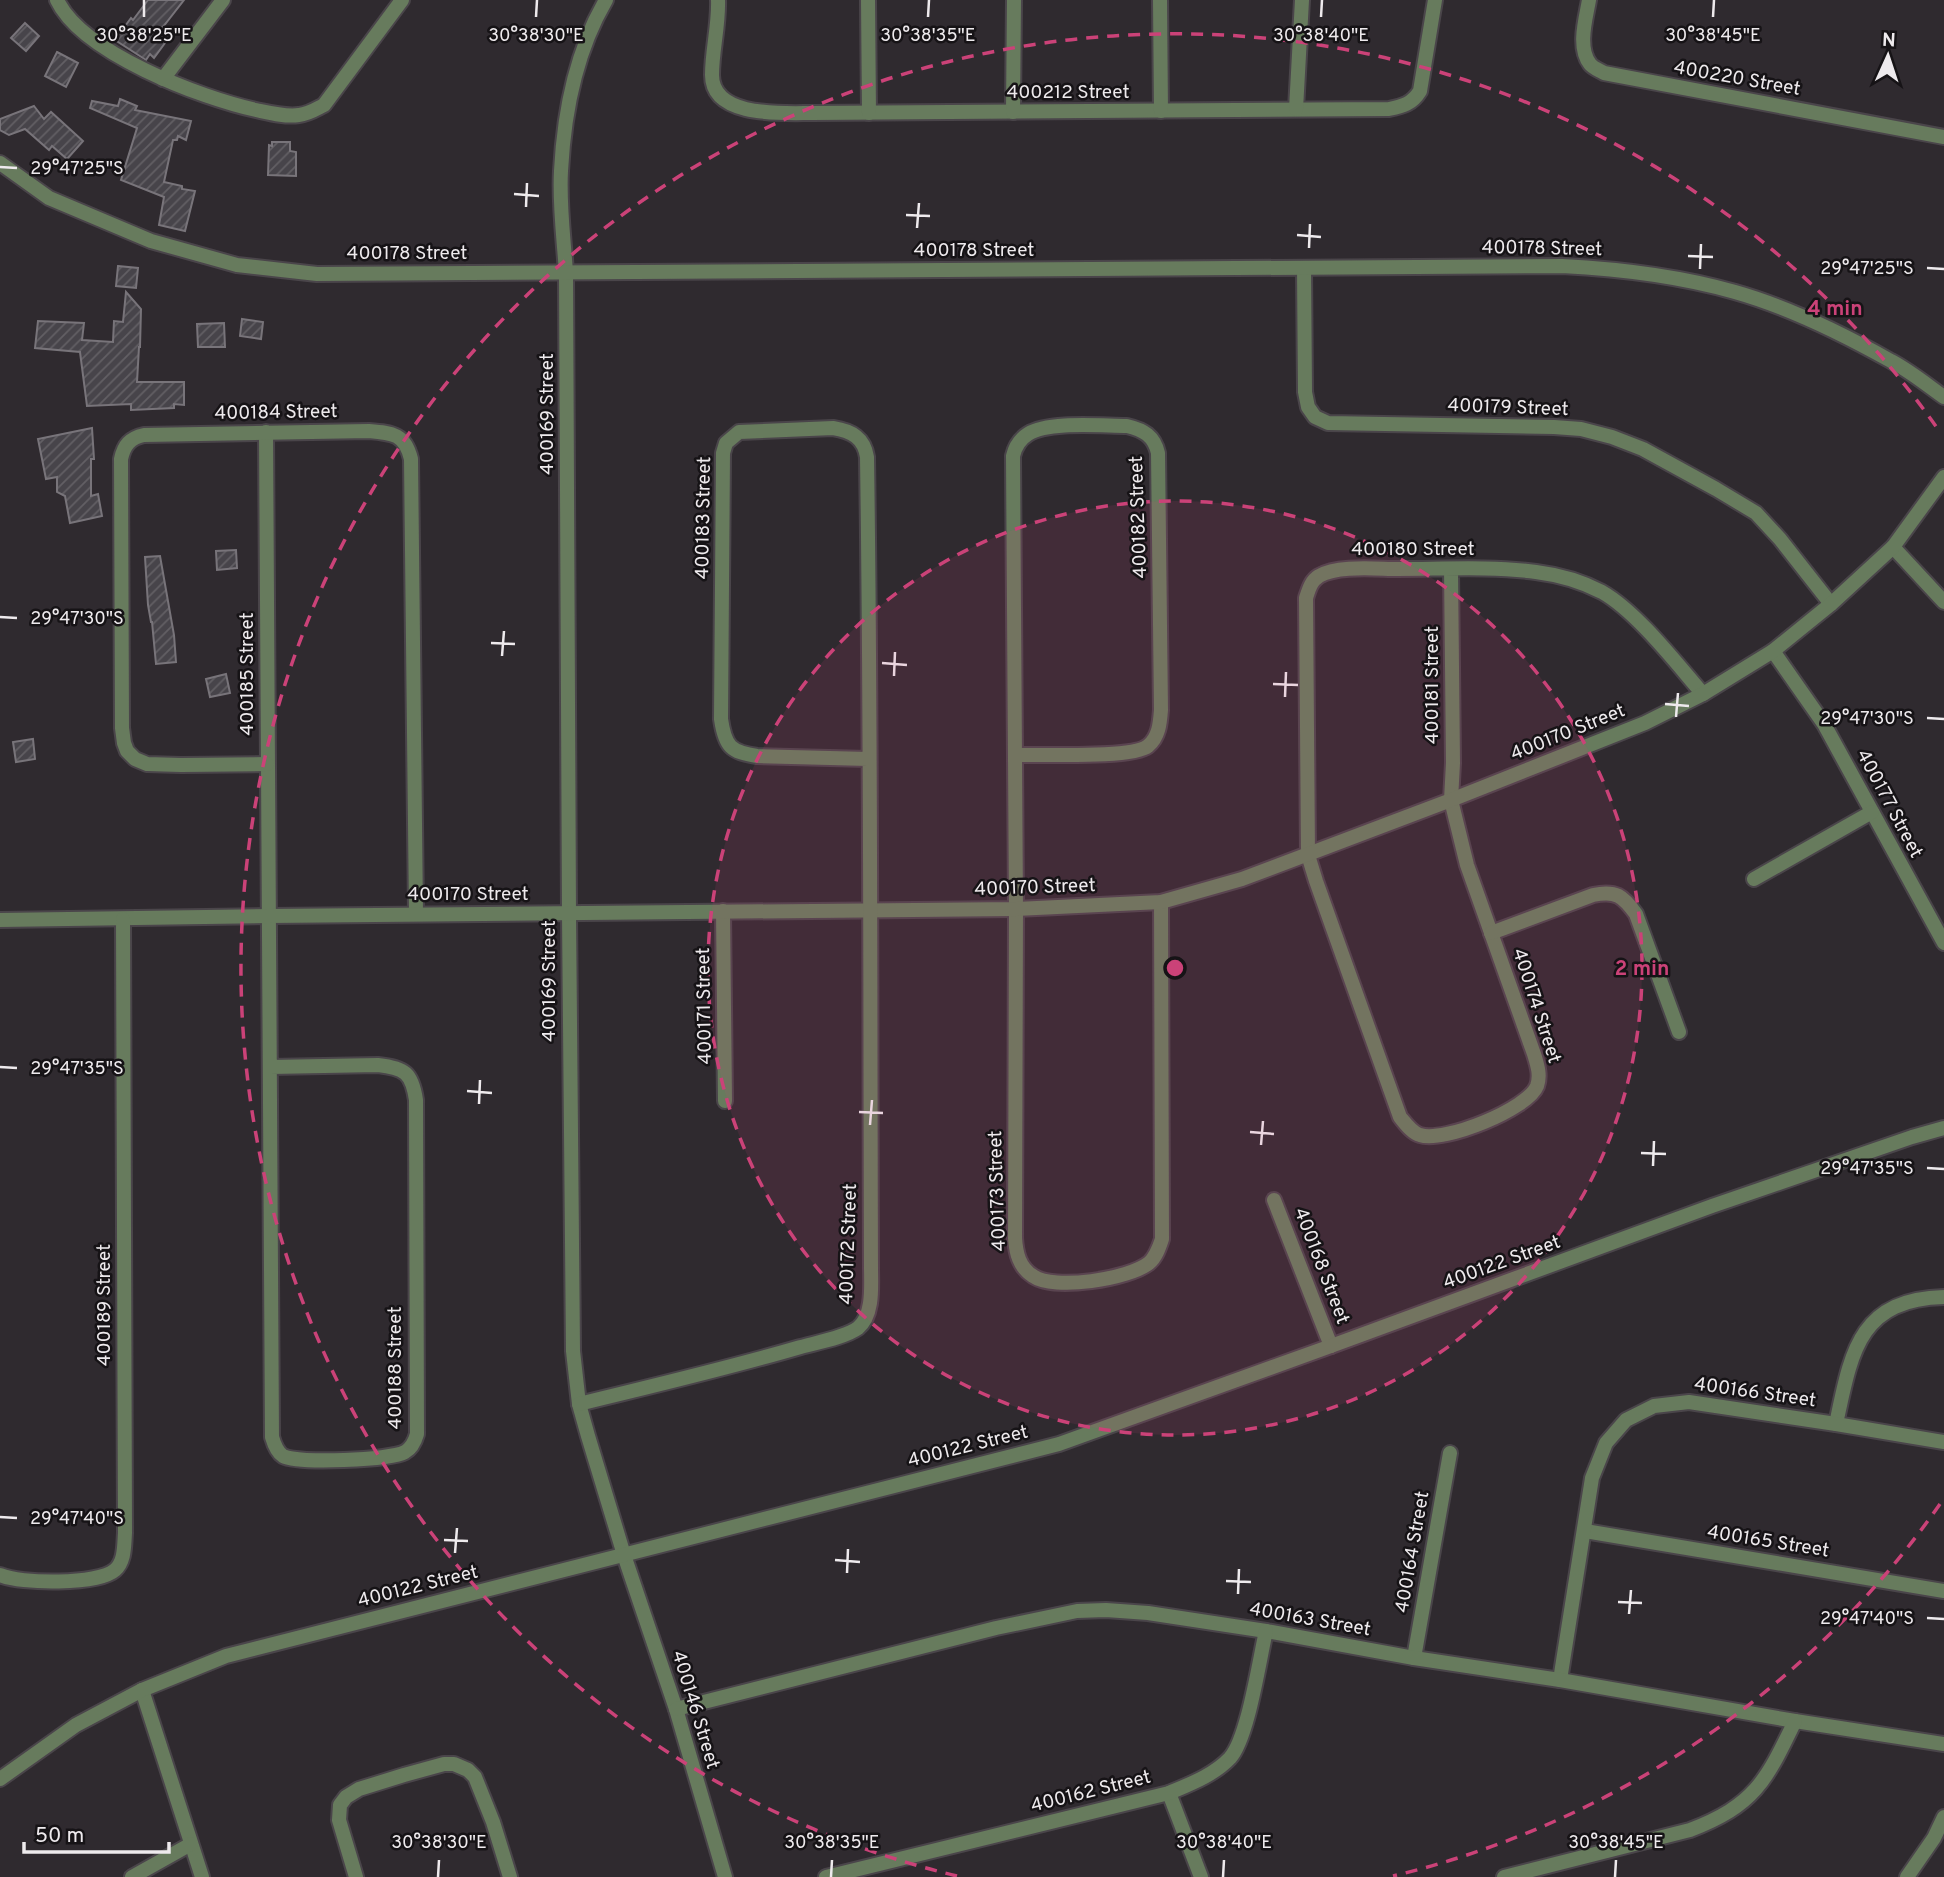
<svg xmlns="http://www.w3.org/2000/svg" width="1944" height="1877" viewBox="0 0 1944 1877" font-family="Overpass,sans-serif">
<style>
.building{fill:url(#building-hatch);stroke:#78747a;stroke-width:2}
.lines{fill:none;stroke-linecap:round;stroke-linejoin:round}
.minor-casing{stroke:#4a454a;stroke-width:18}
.tertiary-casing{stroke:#4a454a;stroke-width:18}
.minor{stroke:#677b5d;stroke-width:14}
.tertiary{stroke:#677b5d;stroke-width:14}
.ticks{fill:none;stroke:#eeeaed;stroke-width:2.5}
.ring{fill:none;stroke:#cb4278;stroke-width:3.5;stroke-dasharray:12 9}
.labels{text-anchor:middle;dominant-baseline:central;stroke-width:5;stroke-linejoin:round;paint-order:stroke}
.street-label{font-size:19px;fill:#eeeaed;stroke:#161316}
.ticks-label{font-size:18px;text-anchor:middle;fill:#eeeaed;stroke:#161316;stroke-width:5;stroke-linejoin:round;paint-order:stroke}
.centre{fill:#cb4278;stroke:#161316;stroke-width:3.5}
.ring-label{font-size:21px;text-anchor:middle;font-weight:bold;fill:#cb4278;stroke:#161316;stroke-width:5;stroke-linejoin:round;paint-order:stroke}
</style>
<defs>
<pattern id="building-hatch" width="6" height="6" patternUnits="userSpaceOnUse" patternTransform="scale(1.75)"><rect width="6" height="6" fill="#47444a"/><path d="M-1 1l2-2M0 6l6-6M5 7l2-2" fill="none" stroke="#625f64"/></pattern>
</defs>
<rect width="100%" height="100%" fill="#2f2a2f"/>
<!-- building -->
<g class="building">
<polygon points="148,0 184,0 156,36 165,43 154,58 150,54 146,60 115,40 131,18 133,20"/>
<polygon points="25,23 39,36 26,51 11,38"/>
<polygon points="57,52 78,63 66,87 45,76"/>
<polygon points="120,99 137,106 135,110 191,121 186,140 178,136 177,140 173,140 164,182 182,186 182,189 195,191 185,231 159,225 164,197 121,180 137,128 90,108 92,101 118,106"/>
<polygon points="34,106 44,119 51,112 83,141 67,159 52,146 49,150 25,129 9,135 0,130 0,119"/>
<polygon points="272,142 290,142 290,151 296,152 296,176 268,175 269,145 272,146"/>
<polygon points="118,266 138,268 136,288 116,286"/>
<polygon points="126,292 141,309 140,347 139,347 137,382 184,382 184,405 174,404 174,408 131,410 131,404 87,406 80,352 35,348 38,321 84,323 82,340 113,342 114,321 123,322"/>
<polygon points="242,319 263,322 261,339 240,336"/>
<polygon points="224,323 225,347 198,347 197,324"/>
<polygon points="92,428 94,459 91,459 91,496 98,494 102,516 70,523 65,496 57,492 57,477 46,479 38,439"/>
<polygon points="236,550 237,568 217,570 216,551"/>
<polygon points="160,556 174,635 176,662 156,664 152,622 151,622 148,605 145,557"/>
<polygon points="226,674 230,693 210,697 206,679"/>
<polygon points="33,739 35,759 16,762 13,742"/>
</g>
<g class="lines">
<!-- minor casing -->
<g class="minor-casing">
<g id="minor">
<path d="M57 0C82 53 201 98 256 110 270 113 285 117 299 115 309 114 316 109 324 105L402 0"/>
<path d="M606 0C576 51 564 113 561 171 559 205 564 240 566 273L569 914 573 1351 579 1404 588 1436 624 1555 676 1709 725 1877"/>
<path d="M718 0C719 25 712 50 712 75 712 118 783 113 812 113L1389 109C1403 106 1412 104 1420 91L1435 0"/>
<polyline points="868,0 869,113"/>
<polyline points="1160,0 1161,111"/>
<path d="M1589 0C1586 18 1577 47 1590 64 1593 68 1599 70 1604 73L1944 137"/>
<polyline points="163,79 223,0"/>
<polyline points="1296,109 1302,0"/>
<polyline points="1013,112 1014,0"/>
<polyline points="1304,268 1305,392 1308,407 1315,417 1328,423 1554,427 1581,429 1612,437 1643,449 1716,489 1756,513 1780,539 1831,604"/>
<path d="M266 432 272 1437C274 1444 277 1452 283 1456 298 1464 390 1460 405 1452 412 1448 415 1441 417 1434L416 1100C412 1073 405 1068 378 1065L270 1067"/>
<polyline points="1893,547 1944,602"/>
<path d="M1451 569 1453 763 1451 800 1467 865 1534 1054C1537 1064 1541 1075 1537 1086 1528 1109 1444 1143 1420 1135 1412 1133 1405 1123 1400 1117L1316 881 1308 855 1306 598C1309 589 1311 581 1319 576 1338 565 1376 569 1398 569 1444 569 1491 566 1536 572 1560 575 1581 581 1602 592 1637 612 1676 663 1703 694"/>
<polyline points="1773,651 1824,724 1944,943"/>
<path d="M1016 755C1041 754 1132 759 1148 746 1159 737 1160 723 1161 710L1158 453C1154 436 1144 430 1127 426 1101 426 1049 421 1028 434 1020 439 1015 447 1013 456L1016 909 1015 1238C1016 1253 1019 1267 1033 1276 1054 1291 1129 1279 1149 1263 1156 1257 1159 1248 1162 1239L1161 902"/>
<path d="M267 764 181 765 147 764 135 759 127 751 124 743 122 728 121 459C124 445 130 438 144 435L369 431C393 433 405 434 411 459L416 914"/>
<polyline points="1754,879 1872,812"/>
<polyline points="723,911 725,1101"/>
<polyline points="0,920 269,916 1016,909 1161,902 1242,879 1451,800 1645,723 1703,694 1773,651 1831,604 1893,547 1944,477"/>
<path d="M1491 933 1593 895C1616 890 1623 896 1636 914L1679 1032"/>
<polyline points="1274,1200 1331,1346"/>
<path d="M579 1404C652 1386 725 1369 797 1348 814 1343 844 1338 858 1328 874 1315 871 1285 871 1267 870 997 871 727 867 457 864 438 852 431 833 428L739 432 726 443 723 453 721 719C725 747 731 752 757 756L868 759"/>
<path d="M1836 1424C1851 1354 1858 1299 1944 1297"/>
<polyline points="1585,1531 1944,1591"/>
<path d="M0 1575C20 1584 98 1585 115 1570 125 1561 124 1546 125 1533L123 919"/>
<polyline points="1414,1658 1450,1453"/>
<polyline points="1560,1680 1592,1478 1606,1443 1626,1420 1654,1406 1689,1402 1836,1424 1944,1442"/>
<polyline points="142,1690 202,1877"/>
<polyline points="676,1709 996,1628 1077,1611 1106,1610 1148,1613 1266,1631 1414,1658 1560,1680 1795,1721 1944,1744"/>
<polyline points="1169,1793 1201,1877"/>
<polyline points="132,1877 191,1844"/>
<polyline points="356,1877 339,1820 340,1805 346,1797 359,1789 404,1775 444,1764 454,1764 468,1770 475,1777 493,1822 510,1877"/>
<path d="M826 1877 1169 1793C1190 1784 1214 1775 1230 1758 1248 1738 1259 1661 1266 1631"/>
<path d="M1504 1877 1690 1830C1755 1805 1766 1781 1795 1721"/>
<polyline points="1907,1877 1934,1838 1944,1817"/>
</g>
</g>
<!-- tertiary casing -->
<g class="tertiary-casing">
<g id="tertiary">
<path d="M0 163 49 198 151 241 237 265 317 274 1562 266C1621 269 1679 276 1735 292 1788 307 1843 334 1891 361 1910 371 1927 385 1944 397"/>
<polyline points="0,1779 76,1725 142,1690 226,1656 1059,1444 1331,1346 1712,1206 1912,1137 1944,1128"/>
</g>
</g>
<!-- minor -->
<use href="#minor" class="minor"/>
<!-- tertiary -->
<use href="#tertiary" class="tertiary"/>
</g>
<!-- ticks -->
<path class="ticks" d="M144 17V0M536 17 537 0M928 17 929 0M1321 17 1322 0M1713 17 1714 0M0 167 17 168M514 194 539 196M526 207 527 183M906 215 930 216M917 228 919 203M1297 235 1321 237M1309 248 1310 224M1688 256 1713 257M1927 268 1944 269M1700 269 1701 244M0 617 17 618M491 643 515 644M502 656 504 631M882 663 907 665M894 676 895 652M1273 684 1298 685M1285 697 1286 672M1665 704 1689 706M1676 717 1678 693M1927 718 1944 719M0 1067 17 1068M467 1091 492 1093M479 1104 480 1080M859 1112 883 1113M870 1125 872 1100M1250 1132 1274 1134M1261 1145 1263 1121M1641 1153 1666 1154M1653 1166 1654 1141M1927 1168 1944 1169M0 1517 17 1518M444 1540 468 1541M455 1553 457 1528M835 1560 860 1562M847 1573 848 1549M1226 1581 1251 1582M1238 1594 1239 1569M1618 1602 1642 1603M1629 1614 1631 1590M1927 1618 1944 1619M438 1877 439 1860M831 1877 832 1860M1223 1877 1224 1860M1615 1877 1616 1860"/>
<!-- distance rings -->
<circle cx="1175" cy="968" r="467" fill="#cb4278" fill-opacity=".12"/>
<g class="ring">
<circle cx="1175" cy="968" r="467"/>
<path d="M1940 1504A934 934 0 0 1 1393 1876M957 1876A934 934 0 1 1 1940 432"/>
</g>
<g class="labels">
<!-- street labels -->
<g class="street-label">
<text transform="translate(1737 79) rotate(10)">400220 Street</text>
<text x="1068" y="93">400212 Street</text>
<text transform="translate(1542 249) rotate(1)">400178 Street</text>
<text x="974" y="251">400178 Street</text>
<text x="407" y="254">400178 Street</text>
<text transform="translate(1508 408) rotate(2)">400179 Street</text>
<text transform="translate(276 413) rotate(-1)">400184 Street</text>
<text transform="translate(548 414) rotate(-90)">400169 Street</text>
<text transform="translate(1139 517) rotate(-92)">400182 Street</text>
<text transform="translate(704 518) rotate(-89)">400183 Street</text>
<text x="1413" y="550">400180 Street</text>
<text transform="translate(248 674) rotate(-90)">400185 Street</text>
<text transform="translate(1433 685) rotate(-90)">400181 Street</text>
<text transform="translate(1568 733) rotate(-22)">400170 Street</text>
<text transform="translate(1889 804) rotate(62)">400177 Street</text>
<text transform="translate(1035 888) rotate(-2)">400170 Street</text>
<text x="468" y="895">400170 Street</text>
<text transform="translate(550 981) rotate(-90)">400169 Street</text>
<text transform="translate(705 1006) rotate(-91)">400171 Street</text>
<text transform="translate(1536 1006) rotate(72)">400174 Street</text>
<text transform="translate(998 1191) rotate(-92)">400173 Street</text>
<text transform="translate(849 1244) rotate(-88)">400172 Street</text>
<text transform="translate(1502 1263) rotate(-20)">400122 Street</text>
<text transform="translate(1321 1266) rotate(69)">400168 Street</text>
<text transform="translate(105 1305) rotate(-90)">400189 Street</text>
<text transform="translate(396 1368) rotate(-90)">400188 Street</text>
<text transform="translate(1755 1393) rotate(8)">400166 Street</text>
<text transform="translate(968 1447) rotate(-14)">400122 Street</text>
<text transform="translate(1768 1542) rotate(9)">400165 Street</text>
<text transform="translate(1413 1552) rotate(-80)">400164 Street</text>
<text transform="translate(418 1587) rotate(-14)">400122 Street</text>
<text transform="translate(1310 1620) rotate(10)">400163 Street</text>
<text transform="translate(695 1710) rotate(73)">400146 Street</text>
<text transform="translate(1091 1792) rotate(-14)">400162 Street</text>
</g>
</g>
<g class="ticks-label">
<text x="144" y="41">30°38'25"E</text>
<text x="536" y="41">30°38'30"E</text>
<text x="928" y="41">30°38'35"E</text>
<text x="1321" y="41">30°38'40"E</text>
<text x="1713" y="41">30°38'45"E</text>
<text x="77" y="174">29°47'25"S</text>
<text x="1867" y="274">29°47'25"S</text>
<text x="77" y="624">29°47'30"S</text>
<text x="1867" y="724">29°47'30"S</text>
<text x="77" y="1074">29°47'35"S</text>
<text x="1867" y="1174">29°47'35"S</text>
<text x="77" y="1524">29°47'40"S</text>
<text x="1867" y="1624">29°47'40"S</text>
<text x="439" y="1848">30°38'30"E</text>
<text x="832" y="1848">30°38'35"E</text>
<text x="1224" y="1848">30°38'40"E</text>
<text x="1616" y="1848">30°38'45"E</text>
</g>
<circle cx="1175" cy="968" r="10" class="centre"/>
<g class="ring-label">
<text x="1835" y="315">4 min</text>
<text x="1642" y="975">2 min</text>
</g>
<!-- north arrow -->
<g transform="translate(1888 56) rotate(3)" stroke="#161316" stroke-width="5" paint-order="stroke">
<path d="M0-5L12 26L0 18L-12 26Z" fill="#eeeaed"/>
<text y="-10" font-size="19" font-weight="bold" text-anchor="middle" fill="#eeeaed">N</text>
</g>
<!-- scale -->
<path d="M24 1842v10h145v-10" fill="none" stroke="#eeeaed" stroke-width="3.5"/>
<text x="35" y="1842" font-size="21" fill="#eeeaed" stroke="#161316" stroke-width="5" paint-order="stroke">50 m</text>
</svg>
